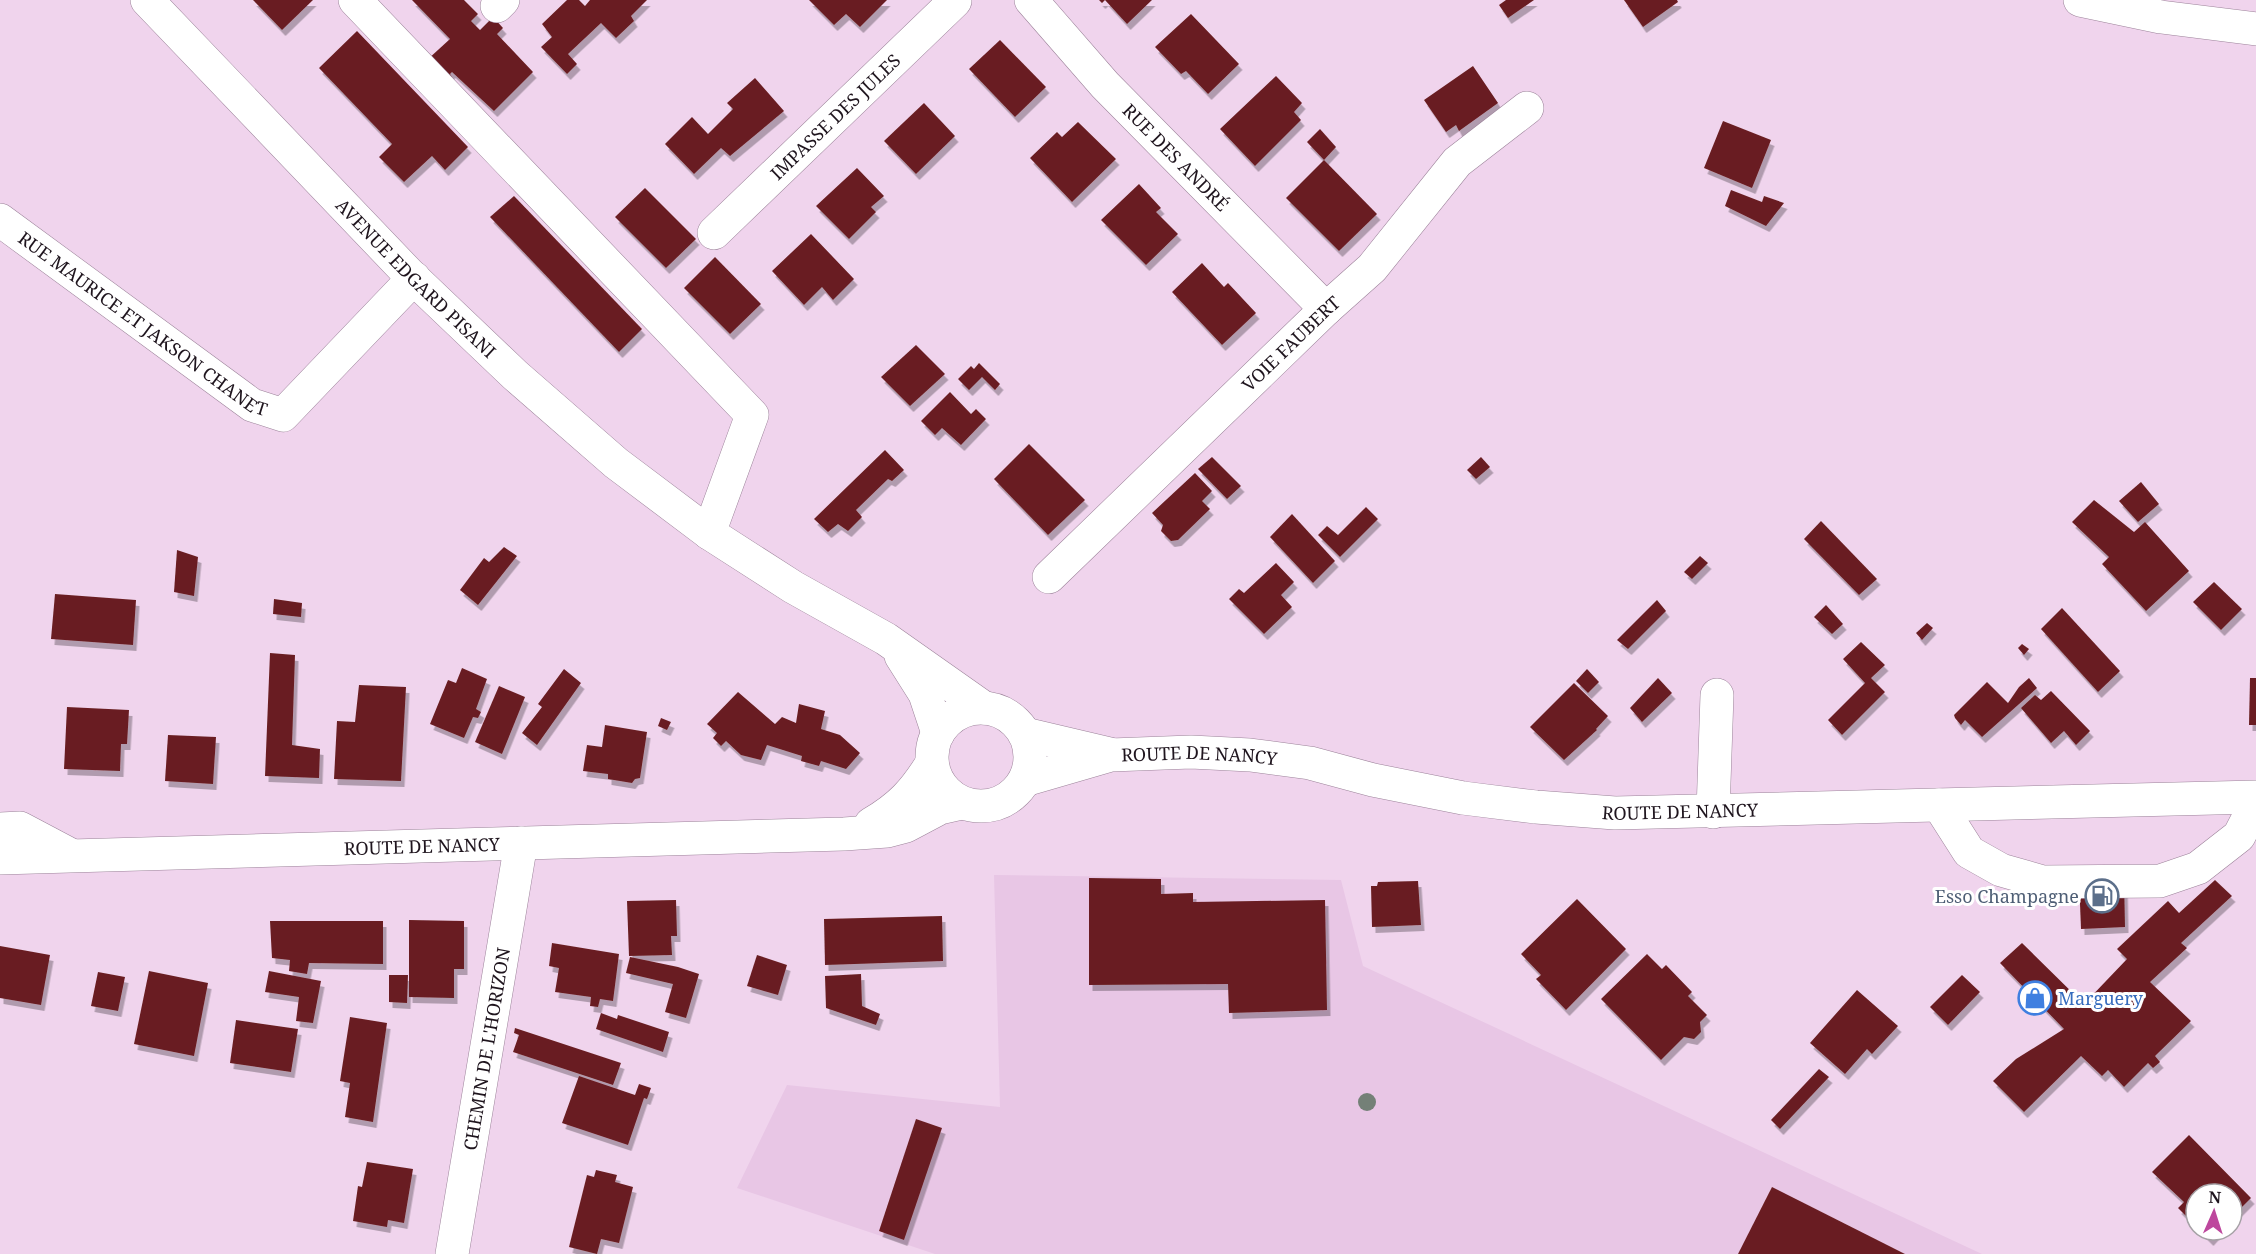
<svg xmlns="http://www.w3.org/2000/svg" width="2256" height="1254" viewBox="0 0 2256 1254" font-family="'Noto Serif',serif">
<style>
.built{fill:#e8c6e5}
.building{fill:#691f21;filter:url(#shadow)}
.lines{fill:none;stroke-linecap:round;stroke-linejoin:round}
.minor-casing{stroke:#9c839a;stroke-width:34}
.major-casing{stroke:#9c839a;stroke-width:34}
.minor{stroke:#fff;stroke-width:33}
.major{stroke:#fff;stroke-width:33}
.tree{fill:#748077}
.labels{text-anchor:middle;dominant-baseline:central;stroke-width:6;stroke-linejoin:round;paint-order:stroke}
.street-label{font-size:18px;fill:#1f151e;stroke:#fff}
.service-label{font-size:18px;fill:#4e5e75;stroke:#fff;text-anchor:end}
.shop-label{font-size:18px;fill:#366cbe;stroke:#fff;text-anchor:start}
</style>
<defs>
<filter id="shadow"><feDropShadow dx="3.5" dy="6" stdDeviation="0" flood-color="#0004"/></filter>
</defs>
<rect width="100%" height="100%" fill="#f0d4ed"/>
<!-- built -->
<polygon class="built" points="994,875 1341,880 1363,966 1982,1254 935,1254 737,1188 787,1085 1000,1107"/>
<!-- building -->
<g class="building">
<polygon points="253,0 313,0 282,30"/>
<polygon points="412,0 464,0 478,14 471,21 480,30 493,17 503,28 497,34 533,72 494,111 452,72 450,74 452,77 448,81 427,60 450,39"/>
<polygon points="567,0 579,0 585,6 590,0 647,0 631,16 634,21 616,38 601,23 568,54 577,64 567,74 541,47 552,37 542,24"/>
<polygon points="809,0 887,0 860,27 846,14 834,25"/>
<polygon points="1099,0 1152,0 1127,24 1105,0 1102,3"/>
<polygon points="1506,0 1534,0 1508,18 1499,5"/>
<polygon points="1624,0 1677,0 1678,2 1643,27"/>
<polygon points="1191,14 1239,64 1208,94 1186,71 1181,74 1155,47"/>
<polygon points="357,31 468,147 445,170 432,156 404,182 379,157 392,144 319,68"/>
<polygon points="1000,40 1046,87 1015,117 969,69"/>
<polygon points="1473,66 1498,103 1459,131 1456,125 1446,132 1424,100"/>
<polygon points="1276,76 1302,103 1294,112 1301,120 1255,166 1220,129"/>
<polygon points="755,78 784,111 730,156 721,148 694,174 665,144 692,117 708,134 733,109 727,103"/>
<polygon points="924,103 955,136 916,174 884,141"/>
<polygon points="1723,121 1771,140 1752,188 1704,168"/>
<polygon points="1078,122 1116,159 1072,202 1030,158 1057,132 1062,137"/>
<polygon points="1320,129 1336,147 1324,160 1307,142"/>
<polygon points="1324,160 1377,214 1339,251 1286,198"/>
<polygon points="857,168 884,196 871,207 876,212 849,239 816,206"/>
<polygon points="1139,184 1161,208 1156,212 1178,234 1146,265 1101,220"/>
<polygon points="645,188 696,239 666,268 615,217"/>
<polygon points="1731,190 1762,202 1764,196 1784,203 1766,226 1725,206"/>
<polygon points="514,196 642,329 619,352 490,217"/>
<polygon points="811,234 854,279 833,300 822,287 804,305 772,271"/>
<polygon points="715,257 761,304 730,334 684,288"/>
<polygon points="1202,263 1224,287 1228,283 1256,313 1222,345 1172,292"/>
<polygon points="916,345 945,374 910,406 881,377"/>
<polygon points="979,363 1000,384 995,390 982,377 969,390 958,379 971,366 974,369"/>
<polygon points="950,392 971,414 976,409 986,419 961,445 942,428 935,435 921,421"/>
<polygon points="1029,444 1085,500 1048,535 994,479"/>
<polygon points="885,450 904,470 892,481 888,479 856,510 862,517 848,531 838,524 828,532 814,519"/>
<polygon points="1212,457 1241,486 1227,499 1198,469"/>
<polygon points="1481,457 1490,467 1476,479 1467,470"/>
<polygon points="1195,473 1212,491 1202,501 1210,509 1178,540 1171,541 1161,531 1163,525 1152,513"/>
<polygon points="2141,482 2159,504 2138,522 2119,501"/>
<polygon points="2094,500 2134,532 2145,522 2189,571 2146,611 2102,564 2109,557 2072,522"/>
<polygon points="1366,507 1378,519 1340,557 1318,535 1327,526 1338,535"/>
<polygon points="1292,514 1335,561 1313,583 1270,537"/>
<polygon points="1821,521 1877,579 1859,595 1804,539"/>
<polygon points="504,547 517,556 478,605 460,590 484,558 489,562"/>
<polygon points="177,550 198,557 194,596 174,592"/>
<polygon points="1700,556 1708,563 1692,579 1684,572"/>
<polygon points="1276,563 1294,582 1281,595 1292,607 1264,634 1229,599 1239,589 1244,593"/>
<polygon points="2214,582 2242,609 2221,630 2193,602"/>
<polygon points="55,594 136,600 133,645 51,639"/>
<polygon points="274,599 302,603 301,617 273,614"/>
<polygon points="1657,600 1666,611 1628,649 1617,640"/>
<polygon points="1826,605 1843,624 1832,634 1814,617"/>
<polygon points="2062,608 2120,671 2098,692 2041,629"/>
<polygon points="1927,623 1933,628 1922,640 1916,633"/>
<polygon points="1861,642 1885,665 1871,678 1885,692 1842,735 1828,720 1865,683 1843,659"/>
<polygon points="2022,644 2029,649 2024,655 2018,648"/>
<polygon points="270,653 295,655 292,745 320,749 319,778 265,776"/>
<polygon points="462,668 487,679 476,709 481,712 478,718 473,717 464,738 430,724 448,680 456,683"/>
<polygon points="564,669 581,683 537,745 522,733 542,707 538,704"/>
<polygon points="1587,669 1599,682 1588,693 1576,681"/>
<polygon points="1658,678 1672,693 1642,722 1630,708"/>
<polygon points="2029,678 2037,688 1982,737 1965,720 1961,725 1955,718 1954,715 1987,682 2008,703 2019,687"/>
<polygon points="2250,678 2256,678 2256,725 2249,725"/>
<polygon points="1574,683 1608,716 1596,729 1597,730 1564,760 1530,727"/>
<polygon points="359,685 406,687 401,781 334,779 337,721 355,722"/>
<polygon points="499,686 525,697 502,754 475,742"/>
<polygon points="2051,691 2090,731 2076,745 2064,731 2051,743 2021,708 2035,695 2041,700"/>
<polygon points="738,692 775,724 782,717 796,723 799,704 825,711 821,729 840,735 860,753 846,769 821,761 819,766 801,761 802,756 767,745 761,760 741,755 726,741 721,746 713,738 717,733 707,724"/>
<polygon points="67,707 129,710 127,744 121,744 120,771 64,769"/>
<polygon points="661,718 671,722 667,730 658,726"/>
<polygon points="605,725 647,732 640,778 635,779 632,783 608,779 608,774 583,771 587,745 602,747"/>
<polygon points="168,735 216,737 213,784 165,781"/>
<polygon points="1089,878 1161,879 1161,894 1193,893 1193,902 1325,900 1327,1010 1229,1013 1228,984 1089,985"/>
<polygon points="2124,878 2125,927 2081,929 2079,879"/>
<polygon points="2215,880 2232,896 2181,943 2187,948 2150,982 2191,1021 2155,1056 2160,1062 2153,1068 2148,1063 2124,1087 2108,1070 2102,1076 2081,1056 2024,1112 1993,1081 2016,1059 2064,1029 2000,963 2022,943 2084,1004 2127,959 2117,949 2168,901 2179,913"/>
<polygon points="1418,881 1421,925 1372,927 1371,886 1377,886 1378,882"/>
<polygon points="1577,899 1626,949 1566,1010 1536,979 1541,975 1521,954"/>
<polygon points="676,900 677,936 671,936 672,955 629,956 627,901"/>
<polygon points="942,916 943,961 825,965 824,919"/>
<polygon points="409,920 464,921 464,969 454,969 454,998 409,997"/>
<polygon points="270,921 383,921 383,964 309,963 307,974 289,971 290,960 272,958"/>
<polygon points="552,943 619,954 613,1001 600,999 598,1007 590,1006 591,997 555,992 559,968 549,966"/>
<polygon points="0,946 50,955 41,1005 0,998"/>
<polygon points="1647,954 1662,969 1666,965 1692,992 1688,996 1707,1015 1700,1022 1701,1032 1694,1039 1684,1037 1661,1060 1601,999"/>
<polygon points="757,955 787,965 778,995 747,986"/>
<polygon points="630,957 678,967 699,974 686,1018 665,1012 673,984 626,973"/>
<polygon points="149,971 208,983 194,1056 134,1044"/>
<polygon points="269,971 321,981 313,1023 296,1021 299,997 265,992"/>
<polygon points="98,972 125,977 118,1011 91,1006"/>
<polygon points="861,974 862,1006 880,1014 876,1025 826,1008 825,976"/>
<polygon points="389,975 408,975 407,1003 389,1002"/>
<polygon points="1962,975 1980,992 1948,1025 1930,1007"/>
<polygon points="1857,990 1898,1026 1872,1054 1867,1049 1845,1074 1810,1043"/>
<polygon points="601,1013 617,1019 618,1015 669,1032 663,1052 596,1029"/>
<polygon points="350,1017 387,1023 373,1122 345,1117 350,1083 340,1081"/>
<polygon points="236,1020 298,1029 291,1072 230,1063"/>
<polygon points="515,1028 621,1063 613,1085 513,1052 519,1035 514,1033"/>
<polygon points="1819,1069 1829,1077 1780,1129 1771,1120"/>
<polygon points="579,1076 635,1095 639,1084 651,1088 647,1099 644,1098 628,1145 562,1123"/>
<polygon points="916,1119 942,1128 904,1240 879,1231"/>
<polygon points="2189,1135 2251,1198 2232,1217 2232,1194 2196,1194 2196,1226 2178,1208 2184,1202 2152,1172"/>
<polygon points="367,1162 413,1169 404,1223 388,1220 387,1227 353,1221 358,1186 362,1187"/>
<polygon points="596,1170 617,1175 615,1182 633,1187 619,1243 601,1239 597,1254 569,1247 587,1175 594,1177"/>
<polygon points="1772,1187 1905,1254 1738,1254"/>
<polygon points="2200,1230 2219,1230 2210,1240"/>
</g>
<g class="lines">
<!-- minor casing -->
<g class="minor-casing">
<g id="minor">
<polyline points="355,0 752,415 709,533"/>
<path id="s1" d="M1031 0 1105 85 1326 309"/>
<polyline points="2080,0 2161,17 2256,29"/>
<polyline points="497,6 503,0"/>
<path id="s2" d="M0 220 252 405 283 415 414 278"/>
<path id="s3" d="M714 233 955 1"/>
<path id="s4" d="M1049 577 1326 309 1372 268 1457 162 1527 108"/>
<polyline points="1939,805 1969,852 2001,870 2043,882 2160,881 2198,868 2239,836 2256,803"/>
<polyline points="1713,812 1717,695"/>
<polyline points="0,829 20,828 71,855"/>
<path id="s5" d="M452 1254 521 843"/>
</g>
</g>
<!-- major casing -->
<g class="major-casing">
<g id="major">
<path id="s6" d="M147 0 410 275 515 375 616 463 709 533 793 587 886 639 984 708"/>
<polyline points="901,656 925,694 938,733"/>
<circle cx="981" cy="757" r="49"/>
<polyline points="1025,734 1110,754"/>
<path id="s7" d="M1025 780 1111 755 1191 752 1250 755 1310 763 1373 780 1463 798 1536 807 1615 813 2256 797"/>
<path d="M871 824C900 807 914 792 932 763"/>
<path id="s8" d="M0 858 844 834 887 831 906 826 940 808 962 803"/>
</g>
</g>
<!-- minor -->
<use href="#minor" class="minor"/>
<!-- major -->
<use href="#major" class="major"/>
</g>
<!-- trees -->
<circle class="tree" cx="1367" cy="1102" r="9"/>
<!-- icons -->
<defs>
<g id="fuel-ring" transform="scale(1.725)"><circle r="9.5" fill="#fff" stroke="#5c6f8a" stroke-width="1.5"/><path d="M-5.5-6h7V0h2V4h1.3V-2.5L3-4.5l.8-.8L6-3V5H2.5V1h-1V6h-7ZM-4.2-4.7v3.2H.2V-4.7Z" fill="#5c6f8a"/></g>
<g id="shop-ring" transform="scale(1.725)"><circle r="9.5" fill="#fff" stroke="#3f7fe0" stroke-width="1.5"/><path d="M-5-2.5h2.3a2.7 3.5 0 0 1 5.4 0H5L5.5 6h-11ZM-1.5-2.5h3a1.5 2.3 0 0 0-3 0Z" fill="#3f7fe0"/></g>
</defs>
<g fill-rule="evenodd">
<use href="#fuel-ring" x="2102" y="896"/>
<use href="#shop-ring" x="2035" y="998"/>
</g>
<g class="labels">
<!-- street labels -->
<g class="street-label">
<text stroke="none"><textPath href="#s3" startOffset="168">IMPASSE DES JULES</textPath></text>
<text stroke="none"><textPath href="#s1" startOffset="214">RUE DES ANDRÉ</textPath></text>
<text stroke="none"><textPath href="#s6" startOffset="387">AVENUE EDGARD PISANI</textPath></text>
<text stroke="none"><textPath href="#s2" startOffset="177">RUE MAURICE ET JAKSON CHANET</textPath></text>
<text stroke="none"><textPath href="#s4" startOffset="336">VOIE FAUBERT</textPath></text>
<text stroke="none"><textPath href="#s7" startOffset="178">ROUTE DE NANCY</textPath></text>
<text stroke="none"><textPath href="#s7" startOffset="664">ROUTE DE NANCY</textPath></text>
<text stroke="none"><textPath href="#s8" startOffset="422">ROUTE DE NANCY</textPath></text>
<text stroke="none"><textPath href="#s5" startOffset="208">CHEMIN DE L'HORIZON</textPath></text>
</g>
<!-- service labels -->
<g class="service-label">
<text x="2079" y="896">Esso Champagne</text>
</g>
<!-- shop labels -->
<g class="shop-label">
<text x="2058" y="998">Marguery</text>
</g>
</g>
<!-- north arrow -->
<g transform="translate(2214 1212) rotate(3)"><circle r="28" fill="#ffffff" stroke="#a5a1a5" stroke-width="1.5"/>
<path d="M0-4.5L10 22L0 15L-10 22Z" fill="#bd479d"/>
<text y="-9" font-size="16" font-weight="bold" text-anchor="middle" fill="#1f151e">N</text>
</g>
</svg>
